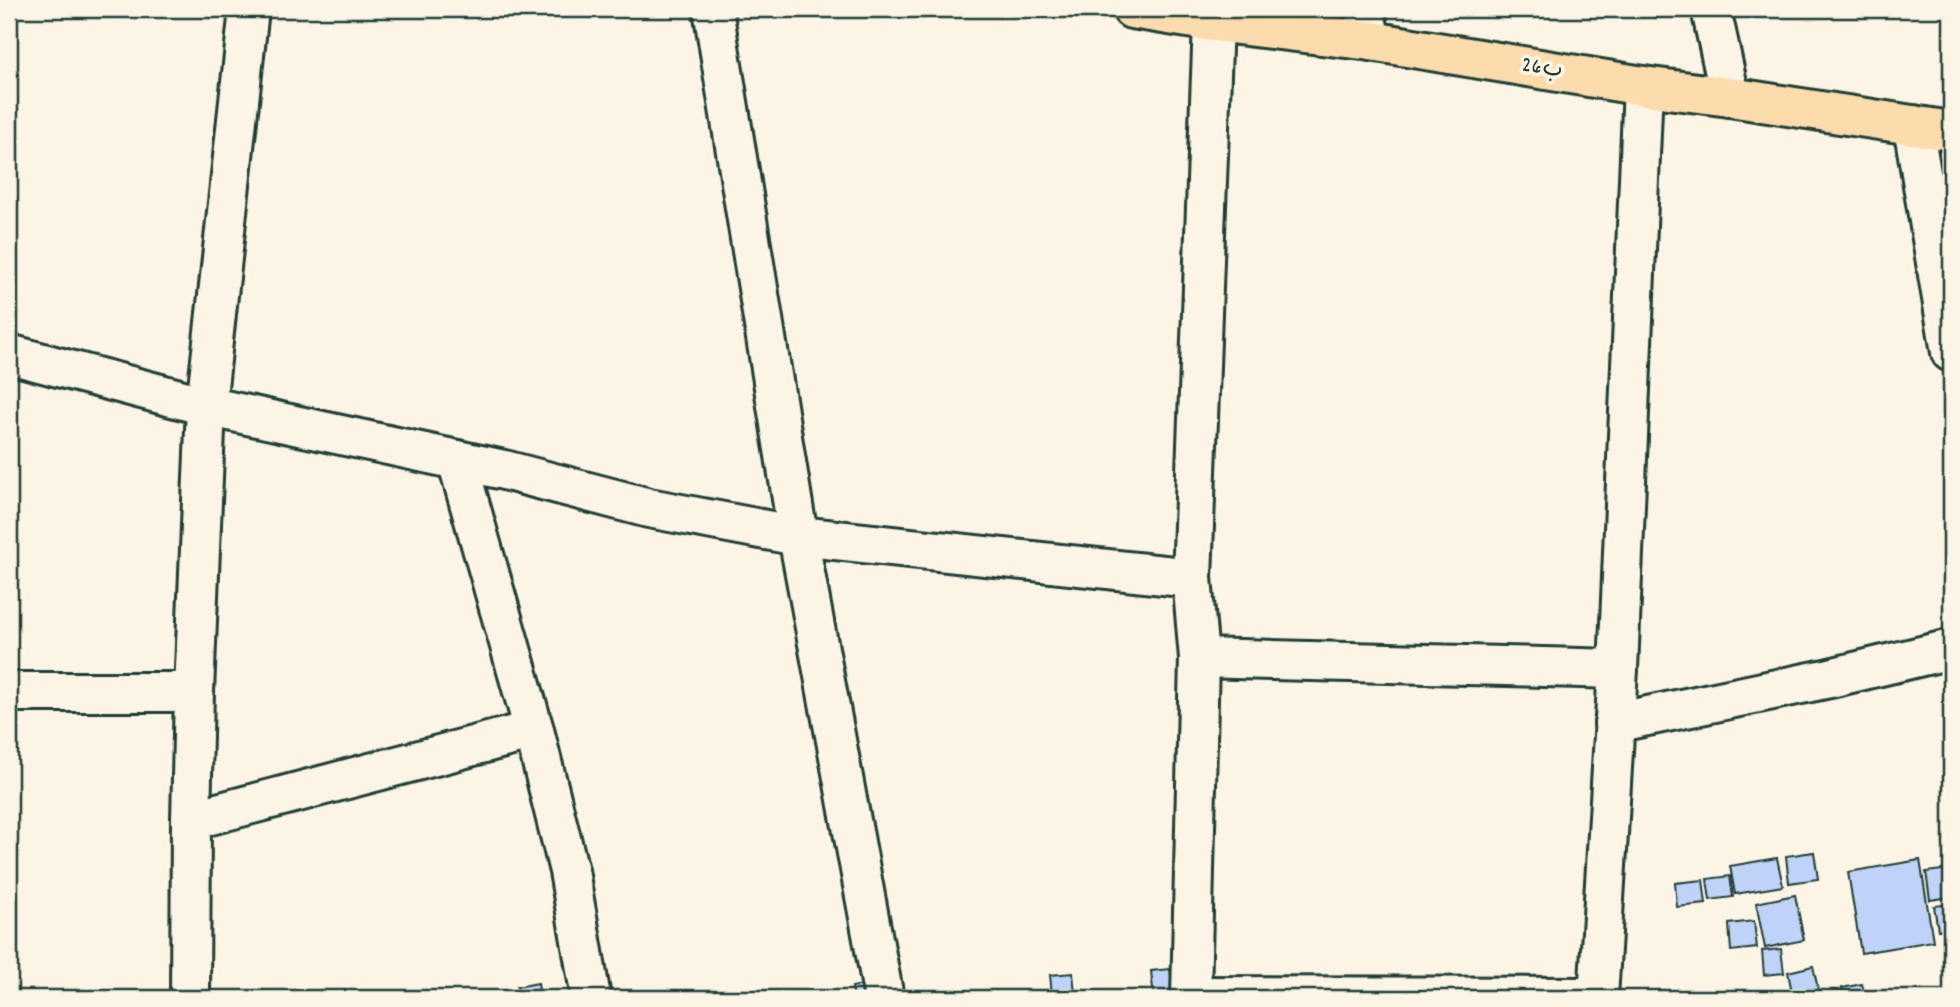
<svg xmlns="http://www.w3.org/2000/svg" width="1960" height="1007" viewBox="0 0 1960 1007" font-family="Dekko,'Playpen Sans Arabic',sans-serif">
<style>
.building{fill:#bfd3f8;stroke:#1f3d34;stroke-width:2}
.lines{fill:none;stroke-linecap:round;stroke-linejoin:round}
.minor-casing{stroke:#1f3d34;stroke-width:44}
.highway-casing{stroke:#1f3d34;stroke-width:44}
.minor{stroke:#fcf5e5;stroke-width:38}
.highway{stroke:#fcdcac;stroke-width:38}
.labels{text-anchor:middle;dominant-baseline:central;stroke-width:7;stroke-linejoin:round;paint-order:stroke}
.street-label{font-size:23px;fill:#1f3d34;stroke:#fcf5e5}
</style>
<rect width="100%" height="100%" fill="#fcf5e5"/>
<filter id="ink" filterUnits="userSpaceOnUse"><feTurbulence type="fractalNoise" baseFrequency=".0143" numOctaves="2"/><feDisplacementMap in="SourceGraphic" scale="14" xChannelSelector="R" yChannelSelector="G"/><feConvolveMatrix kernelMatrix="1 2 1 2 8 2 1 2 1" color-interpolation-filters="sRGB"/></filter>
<g filter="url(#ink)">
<!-- building -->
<g class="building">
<polygon points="1814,852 1818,879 1789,883 1786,856"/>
<polygon points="1777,858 1783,886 1735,894 1730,866"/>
<polygon points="1920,860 1933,941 1861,953 1848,872"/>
<polygon points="1951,869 1951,897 1930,900 1926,872"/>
<polygon points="1730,876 1733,897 1710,900 1707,879"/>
<polygon points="1703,880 1706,904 1677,907 1675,883"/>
<polygon points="1795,895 1804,940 1765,948 1756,903"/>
<polygon points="1951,904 1951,928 1938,930 1934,906"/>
<polygon points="1754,921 1757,948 1731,951 1729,924"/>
<polygon points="1781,949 1784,973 1764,975 1762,951"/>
<polygon points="1813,966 1820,998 1793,998 1788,972"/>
<polygon points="1170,969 1174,996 1154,998 1151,971"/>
<polygon points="1073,973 1075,993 1052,995 1050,975"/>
<polygon points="878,982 881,998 854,998 852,987"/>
<polygon points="538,983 540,998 519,998 517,987"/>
<polygon points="1862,984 1866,998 1844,998 1842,988"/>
</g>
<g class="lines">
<!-- minor casing -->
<g class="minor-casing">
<g id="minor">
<polyline points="713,9 798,536 884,998"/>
<polyline points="1364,9 1371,41"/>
<polyline points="1711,9 1730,97"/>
<polyline points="1913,125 1951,352"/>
<polyline points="9,354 206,406 504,470 649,508 798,536 1192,578"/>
<polyline points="457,460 534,730 569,871 591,998"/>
<polyline points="1199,658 1618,669"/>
<polyline points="9,692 194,692"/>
<polyline points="1614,723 1830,678 1951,649"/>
<polyline points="191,820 534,730"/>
<polyline points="1191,996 1598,997"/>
<polyline points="190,998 191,820 194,692 206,406 249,9"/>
<polyline points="1191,998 1199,658 1192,578 1213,22"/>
<polyline points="1598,998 1618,669 1643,86"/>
</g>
</g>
<!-- highway casing -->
<g class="highway-casing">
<polyline id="highway" points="1132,9 1213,22 1371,41 1643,86 1730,97 1951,131"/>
</g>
<!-- minor -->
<use href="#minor" class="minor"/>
<!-- highway -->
<use href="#highway" class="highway"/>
</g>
</g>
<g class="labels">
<!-- street labels -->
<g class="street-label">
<text transform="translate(1542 69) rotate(9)">26ب</text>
</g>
</g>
<!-- margin -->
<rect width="1960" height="1007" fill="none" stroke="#fcf5e5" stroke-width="35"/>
<rect x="18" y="18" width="1925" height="972" fill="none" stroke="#1f3d34" stroke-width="2.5" filter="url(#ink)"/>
</svg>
